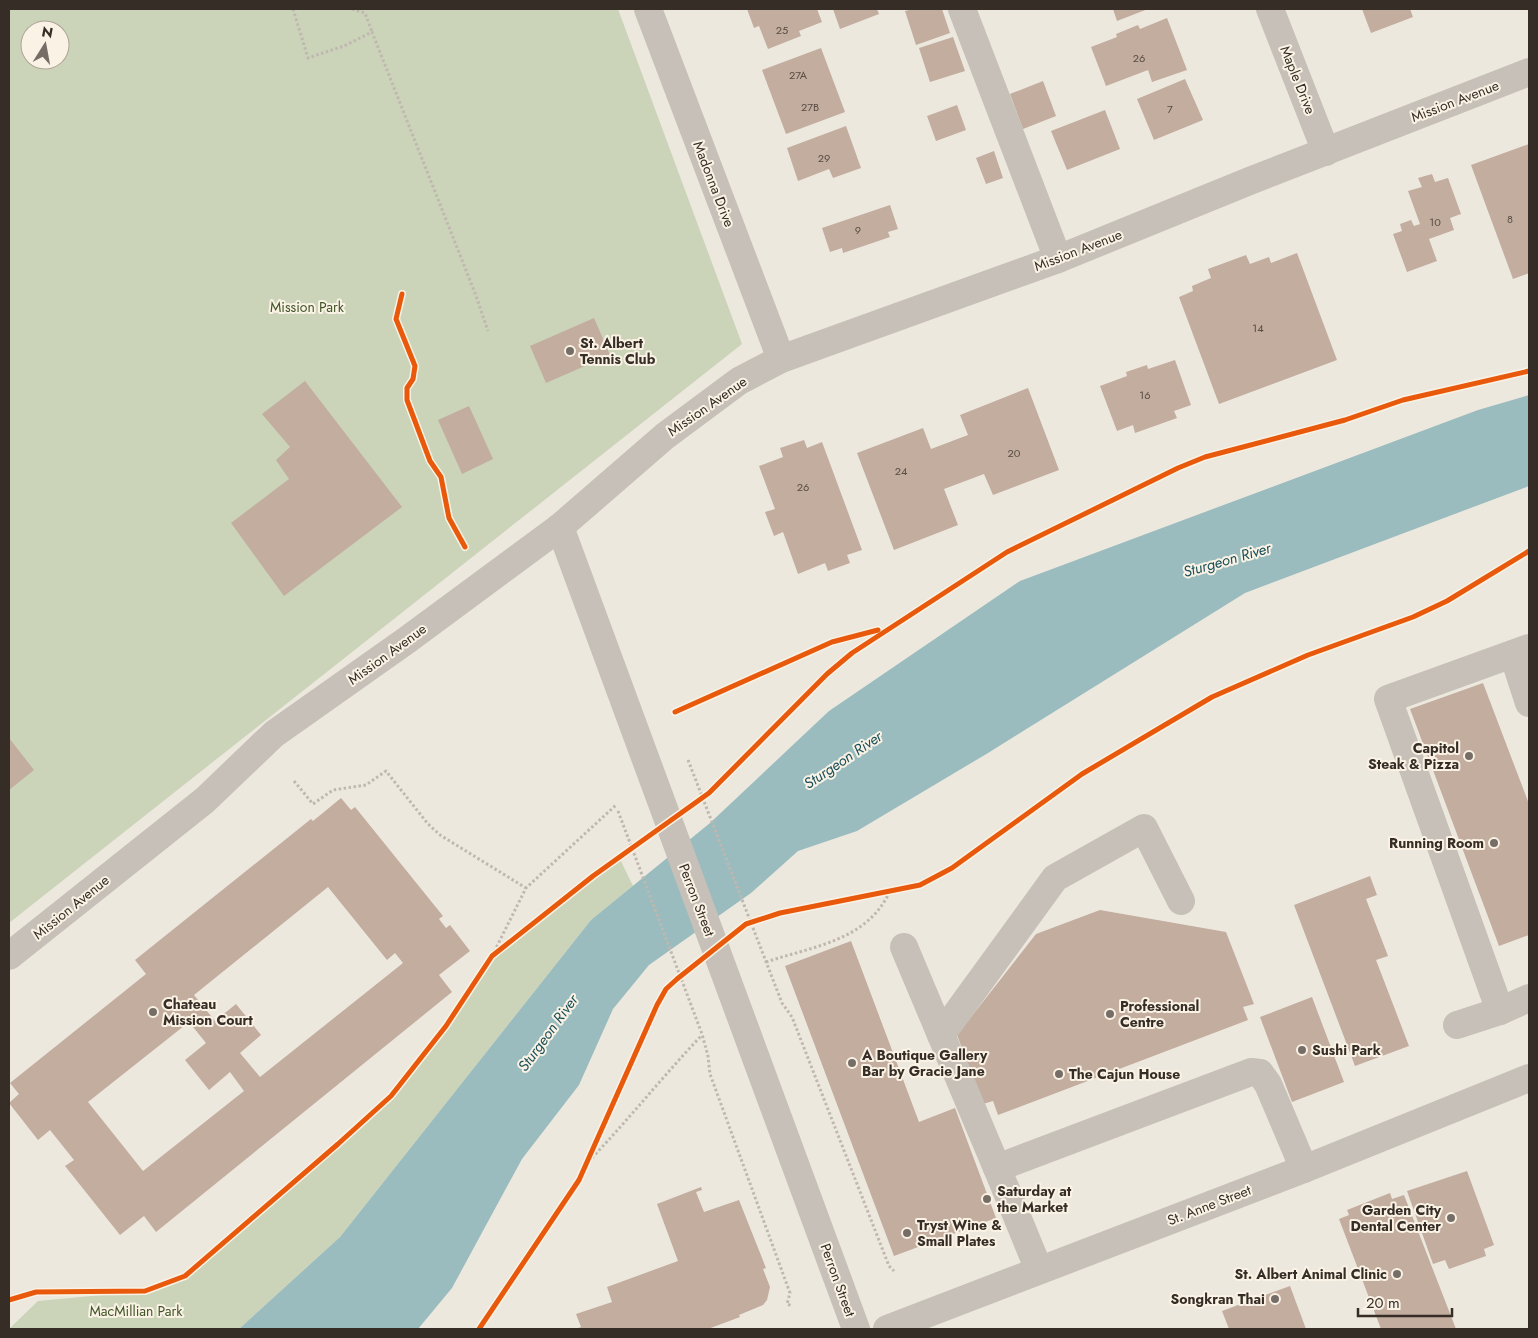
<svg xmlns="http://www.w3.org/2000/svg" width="1538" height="1338" viewBox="0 0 1538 1338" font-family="Jost,sans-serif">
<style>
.green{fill:#cbd4b8;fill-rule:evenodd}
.water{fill:#9abcbf}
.building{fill:#c2ad9f;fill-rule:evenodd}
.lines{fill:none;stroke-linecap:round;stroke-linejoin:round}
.path{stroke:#bfb8b0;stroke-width:3;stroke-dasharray:2.5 2.5;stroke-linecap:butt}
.minor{stroke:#c6c0b8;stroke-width:28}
.cycleway-casing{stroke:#faf3e5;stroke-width:8}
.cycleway{stroke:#e8590c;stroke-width:5}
.poi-dot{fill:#766e66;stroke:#faf3e5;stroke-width:2}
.labels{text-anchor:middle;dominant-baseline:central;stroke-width:4;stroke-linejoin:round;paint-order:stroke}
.number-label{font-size:11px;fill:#594d44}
.street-label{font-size:14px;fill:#362d26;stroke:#faf3e5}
.park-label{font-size:14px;fill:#415628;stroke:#faf3e5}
.poi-label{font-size:14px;font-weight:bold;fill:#362d26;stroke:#faf3e5;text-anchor:start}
.water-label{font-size:15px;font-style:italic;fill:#194f5a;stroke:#faf3e5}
</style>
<rect width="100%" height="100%" fill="#ede8de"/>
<!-- green -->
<g class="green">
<path d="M9 9H618L742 344 9 923ZM30 30H60V60H30Z"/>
<polygon points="619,857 633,886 591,920 340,1237 239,1329 9,1329 38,1301 145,1291 185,1275 338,1144 391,1096 446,1026 492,956"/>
</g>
<!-- water -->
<polygon class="water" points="1529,395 1529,486 1245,593 988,753 857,831 798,851 751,893 649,965 613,1009 579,1085 522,1159 452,1288 418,1329 239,1329 340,1237 591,920 710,823 829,711 1020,581 1478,410"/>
<!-- building -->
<g class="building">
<polygon points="747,9 817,9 822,22 799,31 801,36 768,49 759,26 754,28"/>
<polygon points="833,9 877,9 879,14 840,29"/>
<polygon points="913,9 942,9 950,33 916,45 905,11"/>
<polygon points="1113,9 1148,9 1117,21"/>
<polygon points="1362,9 1410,9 1413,17 1371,33"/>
<polygon points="1167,18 1187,70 1152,82 1148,70 1106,86 1091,47 1117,37 1116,34 1138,25 1140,29"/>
<polygon points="953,37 965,71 930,82 919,48"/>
<polygon points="821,48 845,112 786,134 762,70"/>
<polygon points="1185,79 1203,120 1154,140 1137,99"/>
<polygon points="1043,81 1056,116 1023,129 1010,94"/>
<polygon points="957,105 966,130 936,141 927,116"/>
<polygon points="1105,110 1120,149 1067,170 1051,131"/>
<polygon points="846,126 861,168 833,178 829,169 798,181 787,148"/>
<polygon points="1529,144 1529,273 1513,279 1471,165"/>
<polygon points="994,151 1003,178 986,184 976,158"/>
<polygon points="1432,174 1435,182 1448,178 1461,214 1450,218 1454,230 1429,239 1437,261 1407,272 1393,234 1402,231 1400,224 1411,220 1414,226 1420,224 1408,191 1422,187 1418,178"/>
<polygon points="890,205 898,229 888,232 890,237 843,253 842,248 830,252 822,228"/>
<polygon points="1297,253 1337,360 1219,404 1179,297 1193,291 1192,286 1211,278 1208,269 1246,255 1250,264 1269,257 1271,263"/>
<polygon points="594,318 610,355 546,383 530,346"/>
<polygon points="1175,360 1191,405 1174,411 1177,418 1135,433 1133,425 1117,431 1100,386 1127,376 1126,372 1147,365 1148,369"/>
<polygon points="305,381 402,507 284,596 231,523 289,479 276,460 290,447 262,414"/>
<polygon points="1028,388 1059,470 993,495 984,474 944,489 958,525 894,550 857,453 923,428 931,449 968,435 960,415"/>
<polygon points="469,406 493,459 462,474 438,420"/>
<polygon points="804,440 807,448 822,442 862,550 847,555 850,563 828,571 825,563 798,574 783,532 774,536 765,512 775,509 759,466 783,457 780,448"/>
<polygon points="1483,683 1529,804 1529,935 1499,946 1410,709"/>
<polygon points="9,738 34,770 9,790"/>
<path d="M341 798 351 810 355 807 443 916 439 919 446 928 450 925 470 951 439 975 452 992 156 1232 144 1216 120 1235 65 1166 74 1160 50 1130 38 1140 9 1103 19 1094 10 1083 146 974 135 960 311 819 313 821ZM328 887 387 960 395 953 403 963 260 1077 240 1053 261 1035 236 1004 215 1021 194 995ZM189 1022 206 1043 185 1060 209 1090 230 1072 244 1091 143 1171 88 1102Z"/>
<polygon points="1370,876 1377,895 1366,899 1388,956 1376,960 1409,1046 1355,1066 1294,905"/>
<polygon points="1100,910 1226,932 1254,1004 1243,1007 1248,1020 998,1115 993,1101 983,1104 957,1035 1036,934"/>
<polygon points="851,941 919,1122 955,1108 996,1218 894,1256 785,966"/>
<polygon points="1312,997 1344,1082 1292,1102 1260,1017"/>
<polygon points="1467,1171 1494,1245 1484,1249 1486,1256 1449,1269 1445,1260 1433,1264 1407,1191"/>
<polygon points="701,1187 702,1190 696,1192 704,1212 739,1200 766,1268 763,1269 770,1287 767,1300 763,1305 739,1315 740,1317 708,1329 576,1329 581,1327 576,1314 612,1302 607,1287 678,1261 657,1204"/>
<polygon points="1390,1193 1392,1199 1404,1195 1456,1329 1381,1329 1339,1219 1349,1215 1347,1210"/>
<polygon points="1290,1286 1306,1329 1229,1329 1222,1311"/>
</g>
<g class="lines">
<!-- path -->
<g class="path">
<polyline points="293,9 308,58 344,46 372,32 475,293 488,331"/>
<polyline points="352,9 365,13 372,32"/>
<polyline points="688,760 782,1003 792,1017 889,1266 894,1271"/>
<polyline points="294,781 313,804 333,790 366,785 386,771 428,824 440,835 526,888"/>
<polyline points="618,811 702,1034 708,1056 710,1074 790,1293 787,1304 792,1306"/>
<polyline points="492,956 526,888 616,805"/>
<path d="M766 962C814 946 867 941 890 891"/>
<path d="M585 1165C626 1123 662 1077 702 1035"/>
</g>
<!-- minor -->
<g class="minor">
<polyline points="648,9 781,359"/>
<polyline points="962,9 1058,259"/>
<polyline points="1270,9 1326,152"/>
<polyline points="560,527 856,1329"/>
<polyline points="1513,654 1529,703"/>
<polyline points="904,947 997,1168"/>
<polyline points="9,956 205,800 274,734 407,640 560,527 665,436 739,381 781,359 1058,259 1252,180 1529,72"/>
<polyline points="1500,1011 1388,699 1529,648"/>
<polyline points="1457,1025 1500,1011 1529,998"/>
<polyline points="941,1035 1055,878 1144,828 1181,901"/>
<polyline points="1039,1270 997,1168 1251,1072 1260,1073 1268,1084 1304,1169"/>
<polyline points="887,1329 1304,1169 1529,1078"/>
</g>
<!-- cycleway casing -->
<g class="cycleway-casing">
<g id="cycleway">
<polyline points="402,294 396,319 415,366 413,379 407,388 407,400 430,461 441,477 449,518 465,547"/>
<polyline points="675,712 832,642 878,630"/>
<polyline points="9,1300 36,1292 145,1291 185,1276 338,1144 391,1096 446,1026 492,956 593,876 709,793 827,674 852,653 1007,552 1178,468 1205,457 1345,420 1403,400 1529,371"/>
<polyline points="479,1329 579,1180 657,1005 666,989 677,979 746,924 780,913 920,885 952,868 1082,774 1212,697 1308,655 1413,617 1447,601 1529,551"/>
</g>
</g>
<!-- cycleway -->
<use href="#cycleway" class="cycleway"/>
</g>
<!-- markers -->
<g class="poi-dot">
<circle cx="570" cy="351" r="5"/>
<circle cx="1469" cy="756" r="5"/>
<circle cx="1494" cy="843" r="5"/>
<circle cx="153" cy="1012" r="5"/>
<circle cx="1110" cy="1014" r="5"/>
<circle cx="1302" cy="1050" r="5"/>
<circle cx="852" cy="1063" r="5"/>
<circle cx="1059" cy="1074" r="5"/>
<circle cx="987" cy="1199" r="5"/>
<circle cx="1451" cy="1218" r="5"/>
<circle cx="907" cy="1233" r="5"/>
<circle cx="1397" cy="1274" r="5"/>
<circle cx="1275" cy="1299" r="5"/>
</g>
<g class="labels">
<!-- number labels -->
<g class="number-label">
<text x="782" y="30">25</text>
<text x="1139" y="58">26</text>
<text x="798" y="75">27A</text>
<text x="810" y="107">27B</text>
<text x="1170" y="109">7</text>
<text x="824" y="158">29</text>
<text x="1510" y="219">8</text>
<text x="1435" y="222">10</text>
<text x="858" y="230">9</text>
<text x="1258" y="328">14</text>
<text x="1145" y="395">16</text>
<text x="1014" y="453">20</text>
<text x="901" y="471">24</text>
<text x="803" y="487">26</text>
</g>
<!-- street labels -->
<g class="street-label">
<text transform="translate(1298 80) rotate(68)">Maple Drive</text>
<text transform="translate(1455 101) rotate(-21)">Mission Avenue</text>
<text transform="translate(714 184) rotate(69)">Madonna Drive</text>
<text transform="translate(1078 250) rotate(-21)">Mission Avenue</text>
<text transform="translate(707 406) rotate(-35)">Mission Avenue</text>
<text transform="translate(387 654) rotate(-36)">Mission Avenue</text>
<text transform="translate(697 900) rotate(69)">Perron Street</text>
<text transform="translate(71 907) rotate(-39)">Mission Avenue</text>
<text transform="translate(1209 1205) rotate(-21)">St. Anne Street</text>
<text transform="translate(838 1280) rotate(70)">Perron Street</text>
</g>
<!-- park labels -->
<g class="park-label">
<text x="307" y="307">Mission Park</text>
<text x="136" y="1311">MacMillian Park</text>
</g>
<!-- poi labels -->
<g class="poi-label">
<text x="580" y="343">St. Albert<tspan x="580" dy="16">Tennis Club</tspan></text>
<text x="1459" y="748" text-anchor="end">Capitol<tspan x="1459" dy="16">Steak &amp; Pizza</tspan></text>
<text x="1484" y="843" text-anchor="end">Running Room</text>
<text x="163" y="1004">Chateau<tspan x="163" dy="16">Mission Court</tspan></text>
<text x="1120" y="1006">Professional<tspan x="1120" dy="16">Centre</tspan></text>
<text x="1312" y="1050">Sushi Park</text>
<text x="862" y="1055">A Boutique Gallery<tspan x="862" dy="16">Bar by Gracie Jane</tspan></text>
<text x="1069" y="1074">The Cajun House</text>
<text x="997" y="1191">Saturday at<tspan x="997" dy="16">the Market</tspan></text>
<text x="1441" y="1210" text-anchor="end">Garden City<tspan x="1441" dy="16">Dental Center</tspan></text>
<text x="917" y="1225">Tryst Wine &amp;<tspan x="917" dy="16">Small Plates</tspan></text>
<text x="1387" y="1274" text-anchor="end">St. Albert Animal Clinic</text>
<text x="1265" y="1299" text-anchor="end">Songkran Thai</text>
</g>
<!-- water labels -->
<g class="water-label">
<text transform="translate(1227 560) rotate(-16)">Sturgeon River</text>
<text transform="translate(843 760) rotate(-34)">Sturgeon River</text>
<text transform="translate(548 1033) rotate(-54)">Sturgeon River</text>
</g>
</g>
<!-- border -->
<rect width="1538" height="1338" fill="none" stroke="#362d26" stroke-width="20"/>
<!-- north arrow -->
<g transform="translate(45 45) rotate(11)"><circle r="24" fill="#faf3e5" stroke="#aca499"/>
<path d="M0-4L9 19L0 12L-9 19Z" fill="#766e66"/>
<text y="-8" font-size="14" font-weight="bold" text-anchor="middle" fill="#362d26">N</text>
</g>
<!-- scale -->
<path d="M1358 1308v8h94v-8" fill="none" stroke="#362d26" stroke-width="2.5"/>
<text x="1366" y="1308" font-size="15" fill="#362d26" stroke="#faf3e5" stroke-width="4" paint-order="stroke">20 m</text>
</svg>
